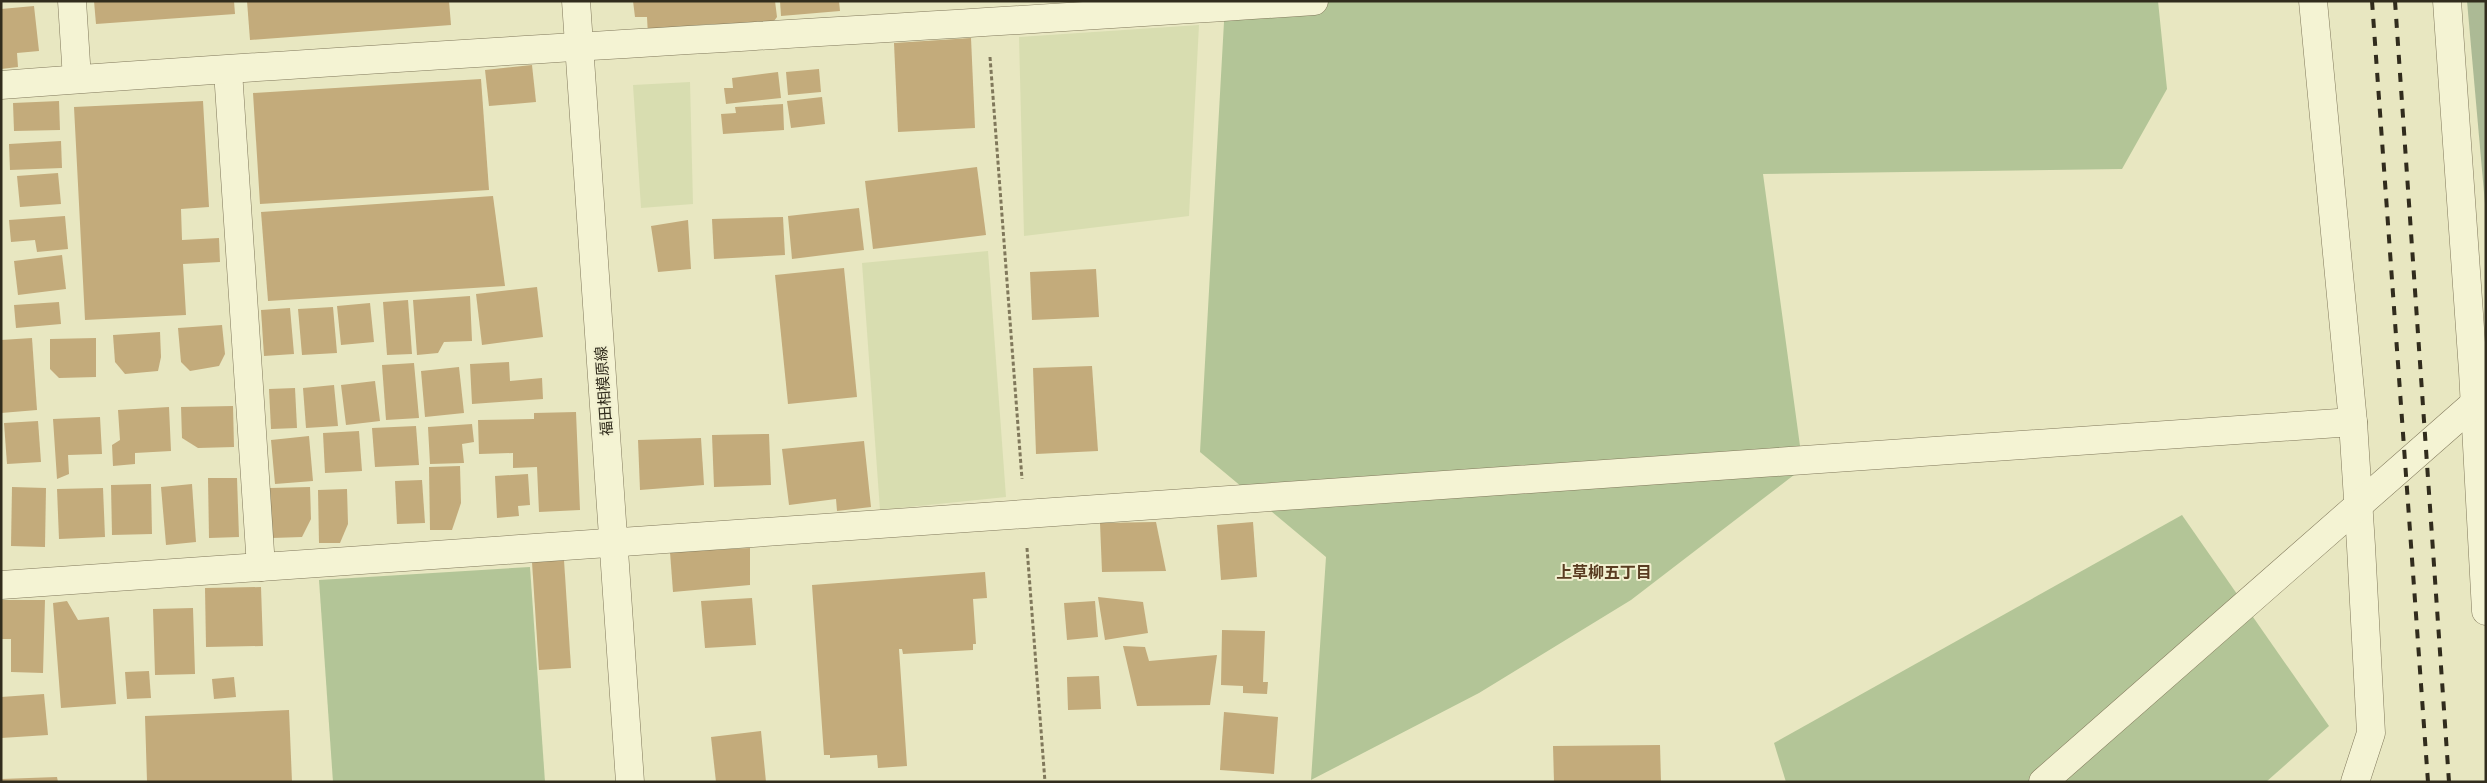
<svg xmlns="http://www.w3.org/2000/svg" width="2487" height="783" viewBox="0 0 2487 783" font-family="Bitter,'Noto Sans JP',serif">
<style>
.farmland{fill:#d8ddb0}
.green{fill:#b3c597}
.cemetery{fill:#acba95}
.building{fill:#c3ab7b}
.lines{fill:none;stroke-linecap:round;stroke-linejoin:round}
.minor-casing{stroke:#80785b;stroke-width:29}
.path{stroke:#80785b;stroke-width:3;stroke-dasharray:4 2.5;stroke-linecap:butt}
.minor{stroke:#f4f3d3;stroke-width:28}
.rail{stroke:#312c1d;stroke-width:4;stroke-dasharray:9 9;stroke-linecap:butt}
.labels{text-anchor:middle;dominant-baseline:central;stroke-width:4;stroke-linejoin:round;paint-order:stroke}
.street-label{font-size:15px;fill:#312c1d;stroke:#f1f0d0}
.neighbourhood-label{font-size:16px;font-weight:bold;fill:#593c21;stroke:#f1f0d0}
</style>
<rect width="100%" height="100%" fill="#e8e7c1"/>
<!-- farmland -->
<g class="farmland">
<polygon points="1199,25 1189,216 1024,236 1019,37"/>
<polygon points="690,82 693,204 641,208 633,85"/>
<polygon points="988,251 1006,497 880,510 862,263"/>
</g>
<!-- green -->
<g class="green">
<polygon points="1246,1 2158,1 2167,89 2122,169 1763,174 1803,468 1631,600 1479,693 1311,780 1326,557 1200,452 1225,4"/>
<polygon points="2182,515 2329,726 2266,782 1786,782 1774,743"/>
<polygon points="530,567 545,782 333,782 319,580"/>
</g>
<!-- cemetery -->
<polygon class="cemetery" points="2467,1 2486,1 2486,215"/>
<!-- building -->
<g class="building">
<polygon points="94,1 234,1 235,14 96,24"/>
<polygon points="247,1 449,1 451,25 250,40"/>
<polygon points="633,1 775,1 777,17 768,29 718,32 714,24 699,25 700,33 648,36 647,17 635,17"/>
<polygon points="780,1 839,1 840,11 781,16"/>
<polygon points="34,6 39,51 17,53 18,67 1,69 1,9"/>
<polygon points="971,38 975,128 898,132 894,43"/>
<polygon points="532,65 536,102 489,106 485,70"/>
<polygon points="819,69 821,92 788,95 786,72"/>
<polygon points="778,72 781,98 726,104 724,88 733,88 732,78"/>
<polygon points="481,79 489,190 260,204 253,93"/>
<polygon points="822,97 825,124 791,128 787,101"/>
<polygon points="59,101 60,130 14,131 13,103"/>
<polygon points="203,101 209,207 181,209 182,240 219,238 220,262 183,264 186,315 85,320 74,107"/>
<polygon points="783,104 784,130 723,134 721,114 736,113 735,107"/>
<polygon points="61,141 62,168 10,170 9,144"/>
<polygon points="977,167 986,235 873,249 865,181"/>
<polygon points="58,173 61,204 20,207 17,176"/>
<polygon points="493,196 505,286 268,301 261,212"/>
<polygon points="859,208 864,250 792,259 788,216"/>
<polygon points="65,216 68,249 37,252 35,240 11,242 9,220"/>
<polygon points="783,217 785,255 714,259 712,219"/>
<polygon points="688,220 691,269 658,272 651,226"/>
<polygon points="62,255 66,289 18,295 14,261"/>
<polygon points="844,268 857,397 788,404 775,275"/>
<polygon points="1096,269 1099,317 1032,320 1030,272"/>
<polygon points="537,287 543,337 482,345 476,294"/>
<polygon points="470,296 472,341 444,342 438,353 417,355 413,300"/>
<polygon points="408,300 412,354 387,355 383,302"/>
<polygon points="59,302 61,324 16,328 14,305"/>
<polygon points="370,303 374,342 341,345 337,306"/>
<polygon points="333,307 337,353 302,355 298,309"/>
<polygon points="290,308 294,354 264,356 261,310"/>
<polygon points="222,325 225,354 219,366 190,371 181,362 178,328"/>
<polygon points="160,332 161,357 158,371 125,374 115,362 113,335"/>
<polygon points="32,338 37,410 1,413 1,340"/>
<polygon points="96,338 96,377 59,378 50,369 50,339"/>
<polygon points="509,362 510,381 542,378 543,399 472,404 470,364"/>
<polygon points="414,363 419,418 386,420 382,365"/>
<polygon points="1092,366 1098,451 1036,454 1033,368"/>
<polygon points="459,367 464,413 425,417 421,371"/>
<polygon points="375,381 380,421 346,425 341,385"/>
<polygon points="334,385 338,426 306,428 303,388"/>
<polygon points="295,388 297,428 271,429 269,389"/>
<polygon points="233,406 234,447 198,448 182,438 181,407"/>
<polygon points="169,407 171,451 135,453 135,464 113,466 112,445 120,440 118,410"/>
<polygon points="576,412 580,510 539,512 537,467 513,468 513,453 479,454 478,420 534,419 534,413"/>
<polygon points="100,417 102,454 68,455 69,474 57,479 53,419"/>
<polygon points="38,421 41,462 7,464 4,423"/>
<polygon points="472,424 474,442 462,444 464,463 430,464 428,427"/>
<polygon points="416,426 419,465 375,467 372,428"/>
<polygon points="359,431 362,471 325,473 323,433"/>
<polygon points="769,434 771,485 714,487 712,435"/>
<polygon points="309,436 313,481 275,484 271,440"/>
<polygon points="701,438 704,485 640,490 638,440"/>
<polygon points="864,441 871,507 837,511 836,499 789,505 782,449"/>
<polygon points="460,466 461,503 452,530 430,530 429,467"/>
<polygon points="528,474 530,505 518,506 519,516 497,518 495,476"/>
<polygon points="208,478 237,478 239,537 209,538"/>
<polygon points="422,480 425,523 397,524 395,481"/>
<polygon points="151,484 152,534 112,535 111,485"/>
<polygon points="192,484 196,542 166,545 161,487"/>
<polygon points="12,487 46,488 45,547 11,546"/>
<polygon points="310,487 311,519 302,537 272,538 270,488"/>
<polygon points="103,488 105,537 59,539 57,489"/>
<polygon points="347,489 348,524 340,543 319,543 318,490"/>
<polygon points="1156,522 1166,571 1102,572 1100,523"/>
<polygon points="1253,522 1257,577 1221,580 1217,525"/>
<polygon points="750,548 750,585 673,592 670,552"/>
<polygon points="564,560 571,668 539,670 532,562"/>
<polygon points="985,572 987,598 973,599 976,644 973,644 973,650 903,654 902,649 899,649 907,766 878,768 877,755 830,758 830,755 824,755 812,585"/>
<polygon points="261,587 263,646 206,647 205,588"/>
<polygon points="1098,597 1143,602 1148,633 1105,640"/>
<polygon points="752,598 756,645 705,648 701,601"/>
<polygon points="1,600 45,600 43,673 11,672 11,639 1,639"/>
<polygon points="67,601 78,620 109,617 116,704 61,708 53,603"/>
<polygon points="1095,601 1098,637 1067,640 1064,603"/>
<polygon points="193,608 195,674 155,675 153,609"/>
<polygon points="1222,630 1265,631 1263,682 1268,682 1267,694 1243,693 1243,686 1221,685"/>
<polygon points="1123,646 1145,647 1149,661 1217,655 1210,705 1137,706"/>
<polygon points="149,671 151,698 127,699 125,672"/>
<polygon points="1099,676 1101,709 1068,710 1067,677"/>
<polygon points="234,677 236,697 214,699 212,679"/>
<polygon points="44,694 48,735 1,738 1,697"/>
<polygon points="289,710 292,782 147,782 145,716"/>
<polygon points="1224,712 1278,717 1274,774 1220,770"/>
<polygon points="761,731 766,782 716,782 711,737"/>
<polygon points="1660,745 1661,782 1554,782 1553,746"/>
<polygon points="57,777 58,782 1,782 1,779"/>
</g>
<g class="lines">
<!-- minor casing -->
<g class="minor-casing">
<g id="minor">
<polyline points="72,1 77,79"/>
<polyline points="576,1 630,782"/>
<polyline points="2313,1 2353,422 2361,546 2371,733 2355,782"/>
<polyline points="2447,1 2473,371 2486,611"/>
<polyline points="228,71 261,567"/>
<path d="M1 85C438 52 876 31 1314 1"/>
<polyline points="1,585 2353,422"/>
<polyline points="2043,782 2483,396"/>
</g>
</g>
<!-- path -->
<g class="path">
<polyline points="990,57 1022,479"/>
<polyline points="1027,548 1045,782"/>
</g>
<!-- minor -->
<use href="#minor" class="minor"/>
<!-- rail -->
<g class="rail">
<polyline points="2372,1 2428,782"/>
<polyline points="2395,1 2449,782"/>
</g>
</g>
<g class="labels">
<!-- street labels -->
<g class="street-label">
<text transform="translate(604 391) rotate(-94)">福田相模原線</text>
</g>
<!-- neighbourhood labels -->
<g class="neighbourhood-label">
<text x="1604" y="572">上草柳五丁目</text>
</g>
</g>
<!-- border -->
<rect width="2487" height="783" fill="none" stroke="#312c1d" stroke-width="5"/>
</svg>
